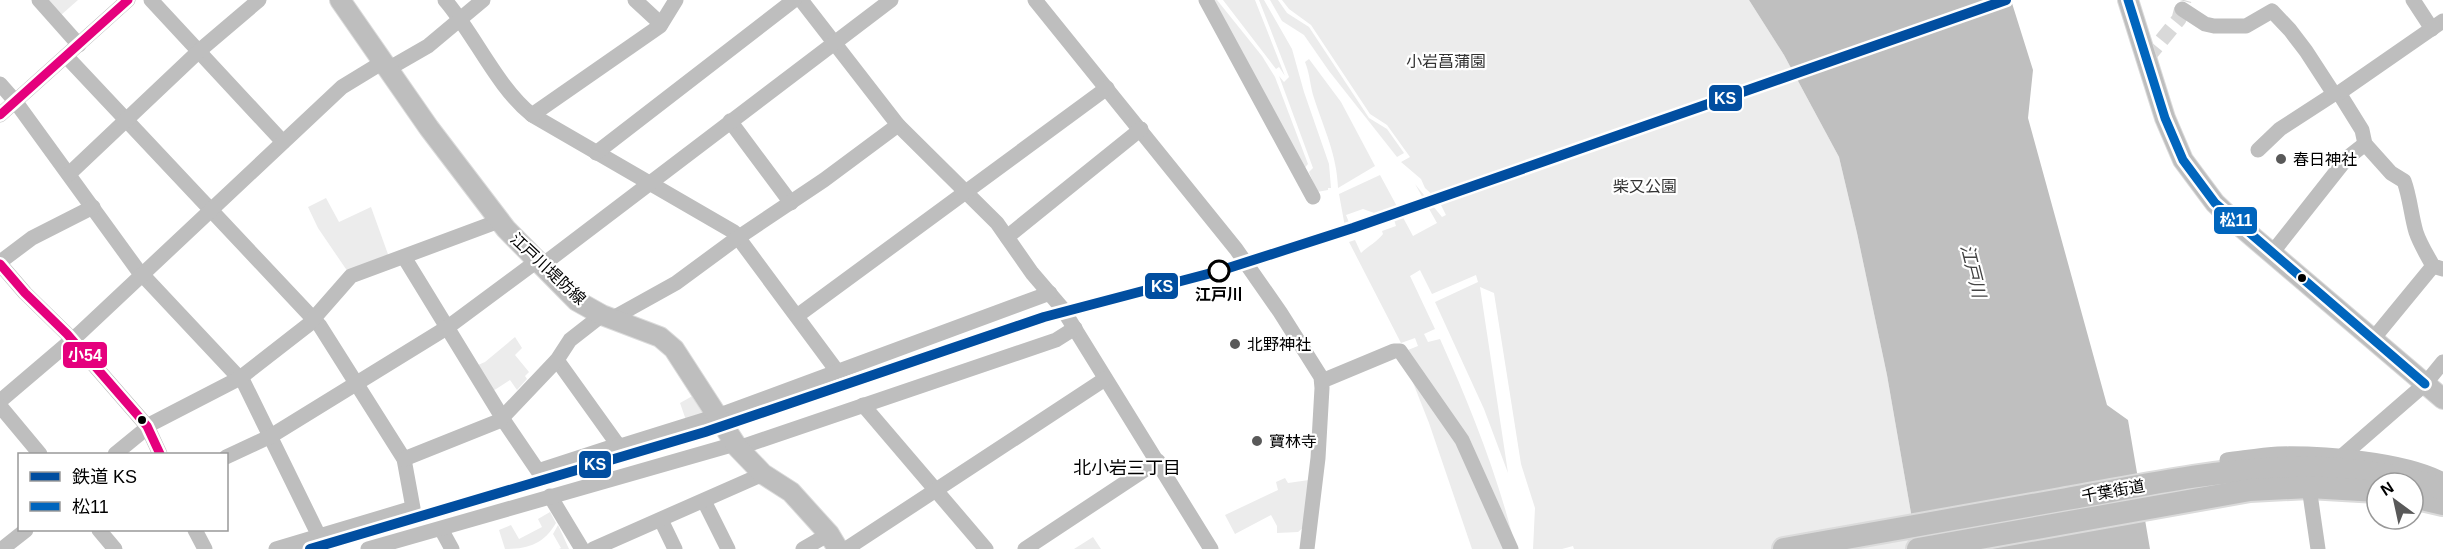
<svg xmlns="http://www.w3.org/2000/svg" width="2443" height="549" viewBox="0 0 2443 549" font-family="Arial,'Noto Sans JP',sans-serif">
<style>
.green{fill:#ececec}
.water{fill:#bfbfbf}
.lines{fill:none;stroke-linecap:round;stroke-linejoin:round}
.minor-tunnel{stroke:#d9d9d9;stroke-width:15;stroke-dasharray:15 8;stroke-linecap:butt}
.major-casing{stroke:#dbdbdb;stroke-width:22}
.highway-casing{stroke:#dbdbdb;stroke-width:26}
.minor{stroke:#bebebe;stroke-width:15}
.major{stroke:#bebebe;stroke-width:20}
.highway{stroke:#bebebe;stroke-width:22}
.bus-1-casing{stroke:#fff;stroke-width:14}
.bus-2-casing{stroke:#fff;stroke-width:14}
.bus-1{stroke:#0065bd;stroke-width:9}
.bus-2{stroke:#e5007d;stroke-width:9}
.rail-1-casing{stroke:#fff;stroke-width:15}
.rail-1{stroke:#014ea0;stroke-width:10}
.poi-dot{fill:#595959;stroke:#fff;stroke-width:2}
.stop-dot{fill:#fff;stroke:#000;stroke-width:3}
.bus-dot{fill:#000;stroke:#fff;stroke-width:2}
.labels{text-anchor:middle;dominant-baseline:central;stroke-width:4.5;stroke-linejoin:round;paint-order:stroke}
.park-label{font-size:16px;fill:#333;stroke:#fff}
.poi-label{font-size:16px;fill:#000;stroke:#fff;text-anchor:start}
.street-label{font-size:16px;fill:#000;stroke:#fff}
.stop-label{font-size:16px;font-weight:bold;fill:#000;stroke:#fff}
.water-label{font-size:18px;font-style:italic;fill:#444;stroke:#fff}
.neighbourhood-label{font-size:18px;fill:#000;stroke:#fff}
.line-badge{stroke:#fff;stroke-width:2}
.badge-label{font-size:16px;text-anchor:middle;font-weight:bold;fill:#fff}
</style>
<rect width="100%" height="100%" fill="#fff"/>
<!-- green -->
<g class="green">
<polygon points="47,0 78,0 61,15"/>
<polygon points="1210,0 1217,0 1262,56 1275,77 1308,164 1303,170"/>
<polygon points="1223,0 1255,0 1285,76 1279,67 1276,69"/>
<polygon points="1259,0 1264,0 1292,49 1304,92 1329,164 1331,188 1328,188 1328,190 1317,192 1309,172 1313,168 1279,76 1284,82 1289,77"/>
<polygon points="1270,0 1278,0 1287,13 1309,27 1369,118 1387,129 1404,153 1397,157 1329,71 1304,35 1282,21"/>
<path d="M1282 0H1749L1784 55 1839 157 1857 233 1887 375 1915 536V549H1574L1573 546 1562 549H1533L1535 508 1521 464 1494 293 1480 287 1508 473 1484 409 1435 302 1478 282 1476 275 1432 294 1420 270 1410 276 1435 329 1424 334 1428 342 1440 339C1471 408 1498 476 1516 549L1408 350 1418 346 1415 338 1401 343 1349 242 1355 240 1361 253C1368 246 1377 242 1383 234L1382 231 1396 226 1391 210 1377 214 1363 209 1346 215 1350 225 1345 227 1339 194 1380 175 1413 236 1437 223 1415 184 1442 217 1446 215 1439 201 1425 188 1421 179 1401 162 1410 157 1387 125 1370 114 1311 25 1289 9Z"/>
<path d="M1309 59 1341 102 1375 166 1338 188C1337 155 1324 129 1314 98 1310 86 1310 74 1305 62Z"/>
<polygon points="326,198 339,222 371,207 389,257 348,272 318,228 308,207"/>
<polygon points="515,337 522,348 515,355 529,372 525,376 527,379 517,390 510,380 493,391 478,365 485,362"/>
<polygon points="1408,370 1459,443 1507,549 1472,549 1429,423"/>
<polygon points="696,394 706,417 687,423 680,403"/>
<polygon points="1285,478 1288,483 1309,480 1305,526 1298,532 1277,533 1277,526 1271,515 1235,534 1225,515 1278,490 1276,482"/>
<path d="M550 512 556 523C544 544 528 549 505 549L499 530 511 525 519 539 542 527 538 519Z"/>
<polygon points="558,525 569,549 559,549 561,548 553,534"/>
<polygon points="1093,537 1101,549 1074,549"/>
</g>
<!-- water -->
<polygon class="water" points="1749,0 2011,0 2033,70 2028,118 2107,405 2128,420 2150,549 1915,549 1915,536 1887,375 1857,233 1839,157 1784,55"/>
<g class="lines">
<!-- minor-tunnel -->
<polyline class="minor-tunnel" points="2147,58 2179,19 2184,0"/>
<!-- major casing -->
<g class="major-casing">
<g id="major">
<polyline points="340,0 429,128 506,229 577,301 602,315 660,337 674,349 738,448 763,474 791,492 829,534 838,549"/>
<polyline points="2128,0 2165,118 2183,160 2215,203 2234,221 2443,399"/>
</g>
</g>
<!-- highway casing -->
<g class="highway-casing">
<g id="highway">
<polyline points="2413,497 2443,504"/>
<path d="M1784 549C1876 533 1969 516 2061 500 2194 477 2310 446 2443 489"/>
<polyline points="1918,549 2250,490 2309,487 2377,491"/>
</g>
</g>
<!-- minor -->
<g class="minor">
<polyline points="39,0 79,45"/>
<polyline points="151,0 283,142"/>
<path d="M445 0C475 35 497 87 532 115L734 232 837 371"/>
<polyline points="635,0 661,24"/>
<polyline points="801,0 898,125 997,223 1032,273 1062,308 1211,549"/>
<polyline points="1035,0 1236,249 1280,312 1321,377 1322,388 1318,458 1307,549"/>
<polyline points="1206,0 1313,197"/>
<polyline points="2413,0 2432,29"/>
<path d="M2182 9 2205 24 2214 26H2246L2272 11 2290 30 2306 51 2334 94 2339 93 2362 130 2365 144 2391 173 2404 181C2410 197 2411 215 2416 232 2420 244 2427 255 2433 266L2443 269"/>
<polyline points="66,56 320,326 404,459 413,508 276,549"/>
<polyline points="388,69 428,46 483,0"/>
<polyline points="0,84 15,101 137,269 244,383 319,536"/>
<polyline points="2339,93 2443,21"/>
<polyline points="0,115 128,0"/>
<polyline points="532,115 660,26 676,0"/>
<polyline points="730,121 791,203"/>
<polyline points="2258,150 2280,129 2334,94"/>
<polyline points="596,153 794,0"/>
<polyline points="69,174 199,51 259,0"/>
<polyline points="1007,237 1141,129"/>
<polyline points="2272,253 2347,158 2365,144"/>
<polyline points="404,257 502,417"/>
<polyline points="0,262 32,238 93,207"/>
<polyline points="0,264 25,293 67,334 147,426 160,454"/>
<polyline points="541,266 891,0"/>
<polyline points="797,316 1107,88"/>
<polyline points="613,318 676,283 733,241 824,180 898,125"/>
<polyline points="2373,339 2433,266"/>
<polyline points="1322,381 1394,351 1400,351 1462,440 1511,549"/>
<polyline points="0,401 80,333 342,87 383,62"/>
<polyline points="863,405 986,549"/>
<polyline points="0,406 40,454"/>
<polyline points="502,418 538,471 618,445 557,360"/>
<polyline points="147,426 240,378 308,325 351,276 499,221"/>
<polyline points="618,445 624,445 717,416 1050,293"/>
<polyline points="738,448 1056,340 1075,328"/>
<polyline points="115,454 148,427"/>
<polyline points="226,457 271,436 448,327 537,261"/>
<polyline points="2341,457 2425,384 2443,362"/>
<polyline points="404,459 499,421 557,360 570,340 602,315"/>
<path d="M2227 460C2244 458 2261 455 2278 454 2323 453 2404 459 2443 480"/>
<polyline points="2309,487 2318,549"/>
<polyline points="550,496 582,549"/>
<polyline points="704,501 728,549"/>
<polyline points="661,520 675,549"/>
<polyline points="441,529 452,549"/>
<polyline points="99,530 115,549"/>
<polyline points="195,530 205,549"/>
<polyline points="2,549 26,530"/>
<polyline points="368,549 735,444"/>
<polyline points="593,549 763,474"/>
<polyline points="803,549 829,534"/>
<polyline points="846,549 1105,379"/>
<polyline points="1025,549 1158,461"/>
</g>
<!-- major -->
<use href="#major" class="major"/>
<!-- highway -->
<use href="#highway" class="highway"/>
<!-- bus-1 casing -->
<g class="bus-1-casing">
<polyline id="bus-1" points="2128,0 2165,118 2183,160 2215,203 2425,384"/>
</g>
<!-- bus-2 casing -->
<g class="bus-2-casing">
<g id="bus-2">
<polyline points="0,115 128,0"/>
<polyline points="0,264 25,293 67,334 147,426 160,454"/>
</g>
</g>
<!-- bus-1 -->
<use href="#bus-1" class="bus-1"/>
<!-- bus-2 -->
<use href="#bus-2" class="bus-2"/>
<!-- rail-1 casing -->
<g class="rail-1-casing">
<polyline id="rail-1" points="310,549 705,432 1044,317 1219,271 1353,228 2006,0"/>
</g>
<!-- rail-1 -->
<use href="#rail-1" class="rail-1"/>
</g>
<!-- markers -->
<g class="poi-dot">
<circle cx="2281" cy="159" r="6"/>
<circle cx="1235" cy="344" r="6"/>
<circle cx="1257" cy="441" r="6"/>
</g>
<circle class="stop-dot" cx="1219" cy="271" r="10"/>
<g class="bus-dot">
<circle cx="2302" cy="278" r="5"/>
<circle cx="142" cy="420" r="5"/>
</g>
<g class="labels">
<!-- park labels -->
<g class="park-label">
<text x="1446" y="61">小岩菖蒲園</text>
<text x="1645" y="186">柴又公園</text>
</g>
<!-- poi labels -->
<g class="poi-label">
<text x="2293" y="159">春日神社</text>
<text x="1247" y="344">北野神社</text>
<text x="1269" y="441">寶林寺</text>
</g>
<!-- street labels -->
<g class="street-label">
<text transform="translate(548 269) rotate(43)">江戸川堤防線</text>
<text transform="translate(2113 491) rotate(-10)">千葉街道</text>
</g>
<!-- stop labels -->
<g class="stop-label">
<text x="1219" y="294">江戸川</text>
</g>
<!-- water labels -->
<g class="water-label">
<text transform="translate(1973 271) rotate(76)">江戸川</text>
</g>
<!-- neighbourhood labels -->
<g class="neighbourhood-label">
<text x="1127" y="468">北小岩三丁目</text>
</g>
</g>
<g class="line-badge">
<rect x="1708" y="84" width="35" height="28" rx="6" fill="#014ea0"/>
<rect x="2213" y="206" width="45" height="29" rx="6" fill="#0065bd"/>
<rect x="1144" y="272" width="35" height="28" rx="6" fill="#014ea0"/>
<rect x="62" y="341" width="46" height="28" rx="6" fill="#e5007d"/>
<rect x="578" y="450" width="34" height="29" rx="6" fill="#014ea0"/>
</g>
<g class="badge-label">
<text x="1725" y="104">KS</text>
<text x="2236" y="226">松11</text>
<text x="1162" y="292">KS</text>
<text x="85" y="361">小54</text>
<text x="595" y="470">KS</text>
</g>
<!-- legend -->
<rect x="18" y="453" width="210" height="78" fill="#ffffff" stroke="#999999" stroke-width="1.5"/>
<rect x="30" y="472" width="30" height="9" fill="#014ea0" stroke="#999999" stroke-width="1.5"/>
<text x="72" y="483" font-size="18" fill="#000000">鉄道 KS</text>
<rect x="30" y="502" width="30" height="9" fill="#0065bd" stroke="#999999" stroke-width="1.5"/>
<text x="72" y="513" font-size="18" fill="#000000">松11</text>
<!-- north arrow -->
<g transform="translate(2395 501) rotate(327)"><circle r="28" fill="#ffffff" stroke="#999999" stroke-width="1.5"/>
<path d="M0-4.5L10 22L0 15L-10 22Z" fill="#595959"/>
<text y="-9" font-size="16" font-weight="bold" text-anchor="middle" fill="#000000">N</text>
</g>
</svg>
